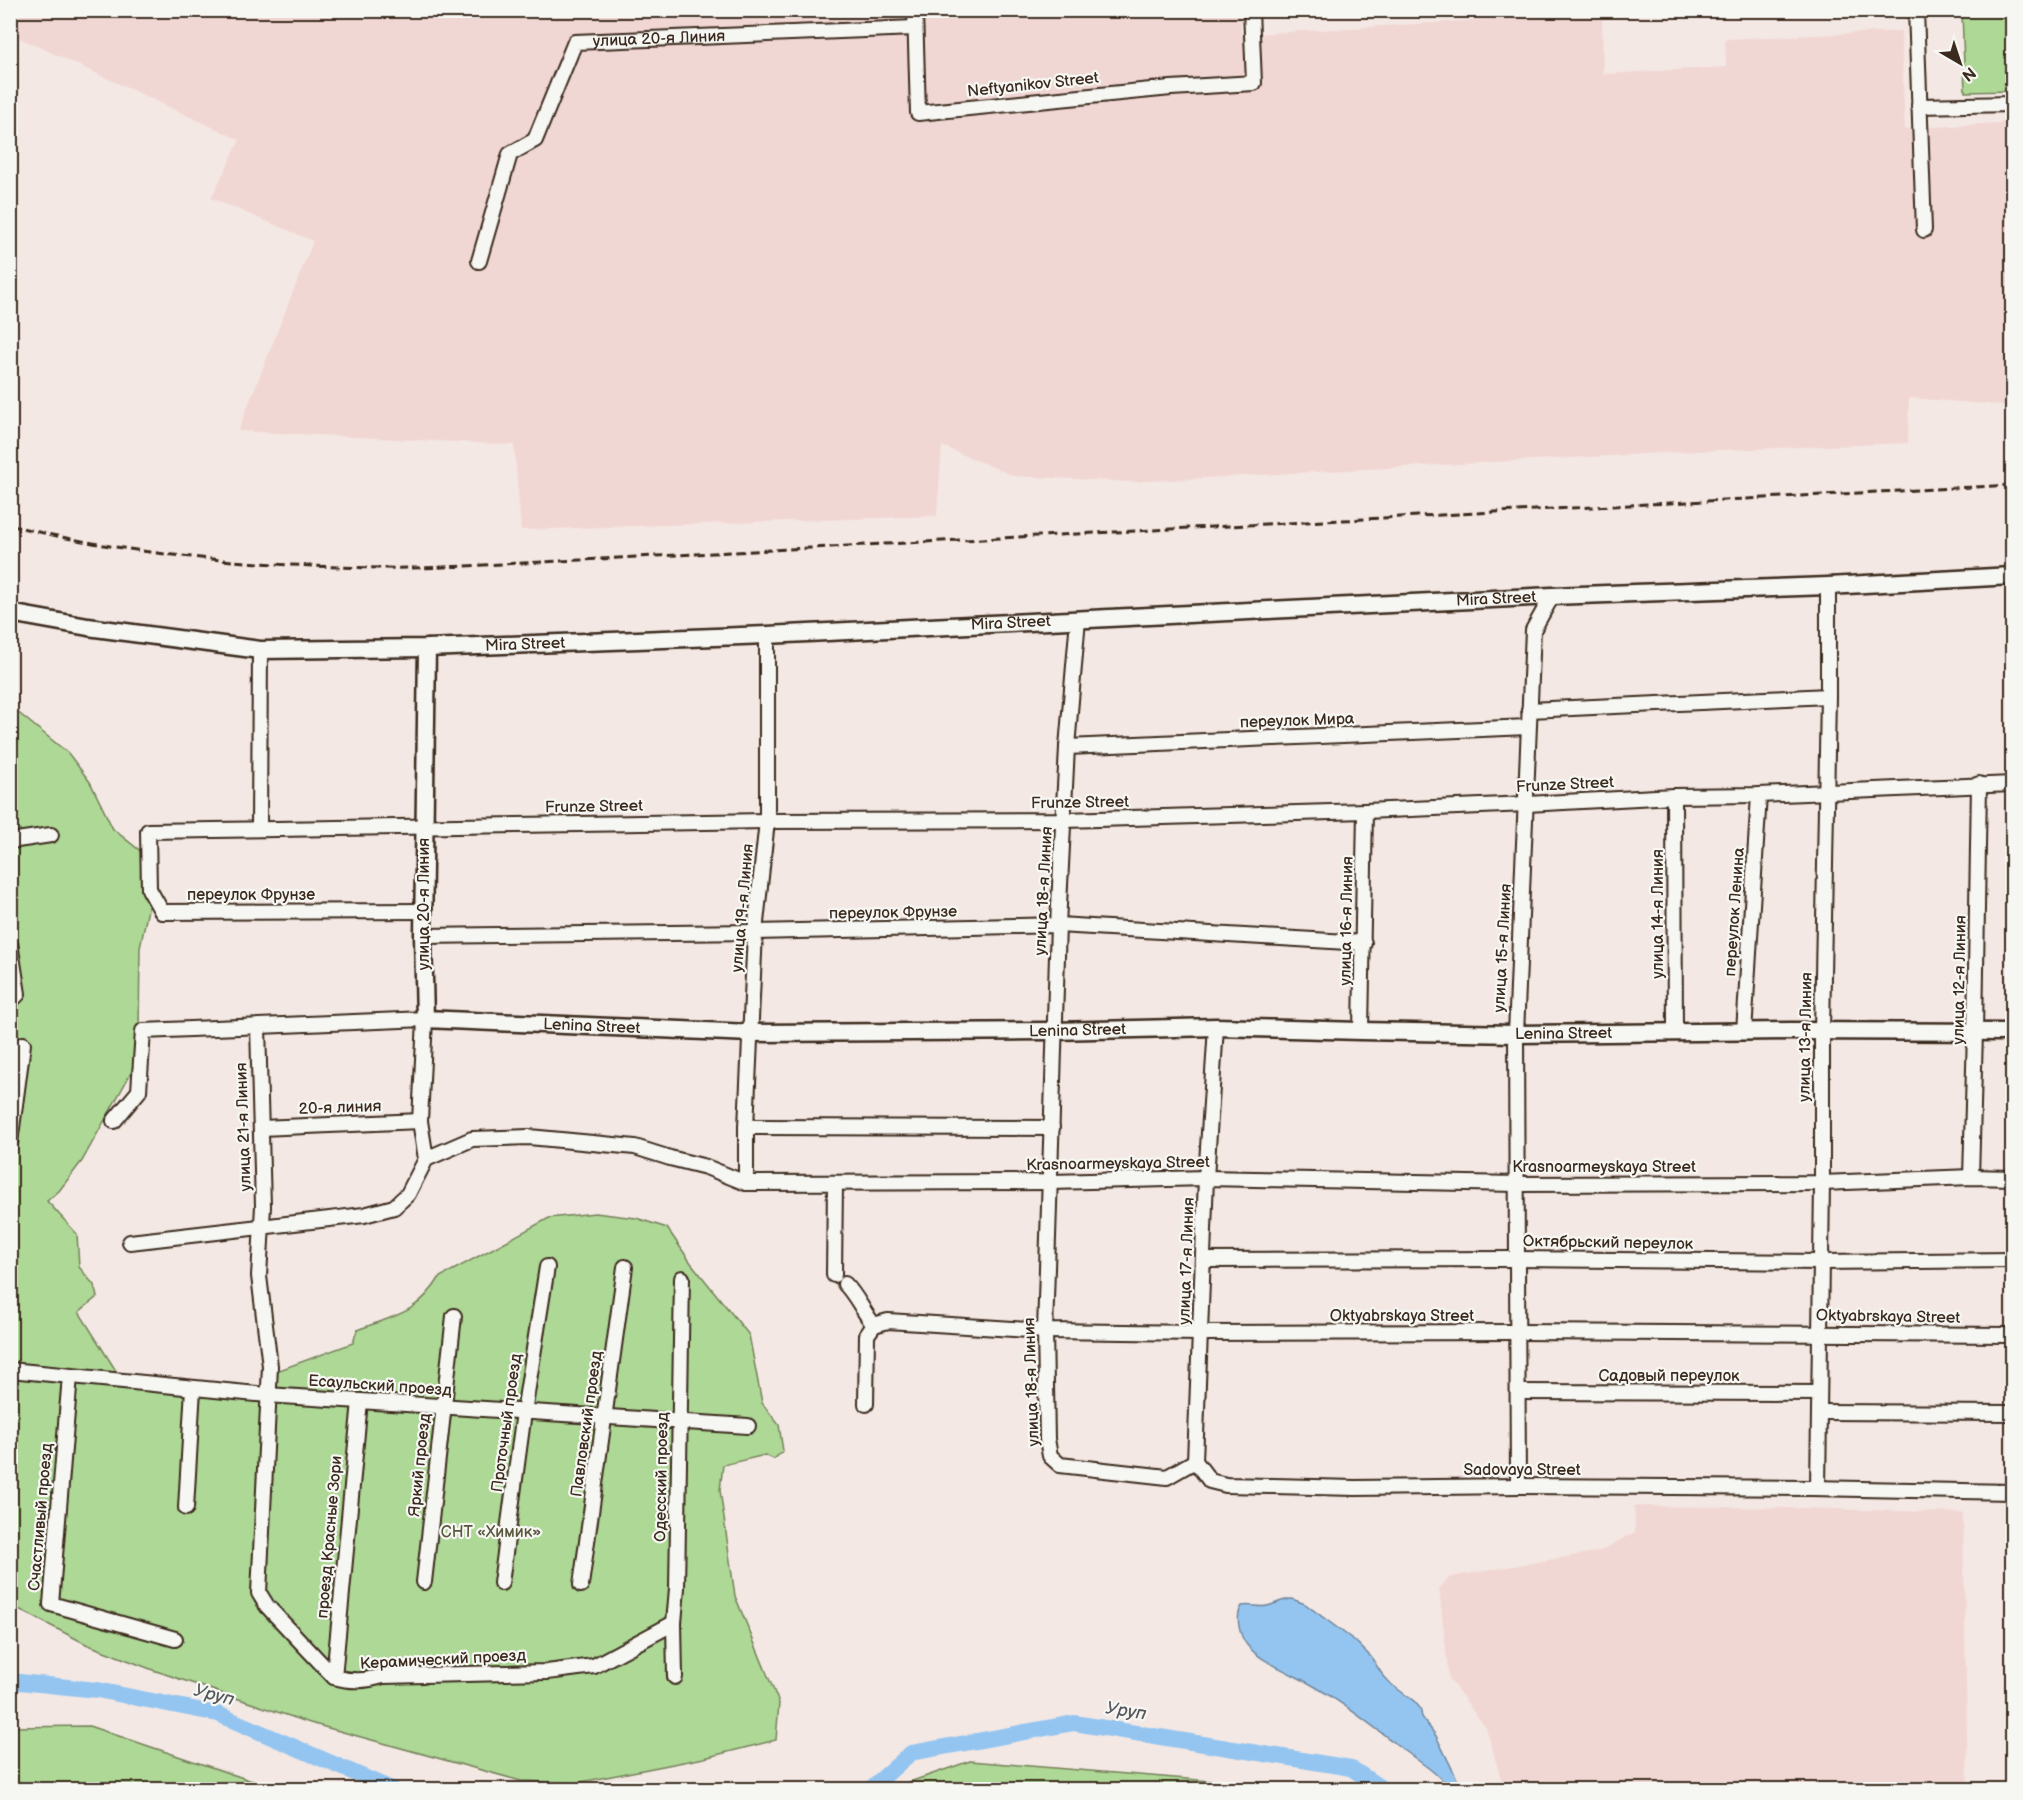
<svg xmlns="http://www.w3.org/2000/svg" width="2023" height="1800" viewBox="0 0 2023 1800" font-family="'Balsamiq Sans',sans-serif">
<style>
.built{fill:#f1d7d4}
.green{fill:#aed896;stroke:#74815a;stroke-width:1.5}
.water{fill:#94c5f0;stroke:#70879c;stroke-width:1.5}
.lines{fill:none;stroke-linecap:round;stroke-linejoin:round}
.river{stroke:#94c5f0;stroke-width:16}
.minor-casing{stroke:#3b2a1e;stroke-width:18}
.major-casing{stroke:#3b2a1e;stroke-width:21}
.minor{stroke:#f6f6f2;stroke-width:14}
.major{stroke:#f6f6f2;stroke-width:16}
.rail{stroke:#3b2a1e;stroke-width:3;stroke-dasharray:9 4.5;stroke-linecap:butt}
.labels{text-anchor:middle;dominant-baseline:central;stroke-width:4.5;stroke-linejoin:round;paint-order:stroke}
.street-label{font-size:16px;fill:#3b2a1e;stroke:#f6f6f2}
.park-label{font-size:16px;fill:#58563c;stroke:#f6f6f2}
.water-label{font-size:18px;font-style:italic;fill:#56585d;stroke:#f6f6f2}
</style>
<rect width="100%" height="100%" fill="#f4e8e4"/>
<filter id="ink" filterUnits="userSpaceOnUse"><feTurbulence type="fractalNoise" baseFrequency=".0167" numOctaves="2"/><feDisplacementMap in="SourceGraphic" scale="12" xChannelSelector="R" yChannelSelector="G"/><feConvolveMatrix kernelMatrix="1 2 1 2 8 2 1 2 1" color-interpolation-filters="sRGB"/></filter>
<g filter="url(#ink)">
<!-- built -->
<g class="built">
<polygon points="11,10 1240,10 1241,35 1602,12 1603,74 1726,67 1725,39 1901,31 1905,129 2012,122 2012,406 1909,398 1908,443 1699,451 1131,482 1014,476 942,446 937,516 521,530 514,445 238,431 313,241 211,198 240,140 11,34"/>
<polygon points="1634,1506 1800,1508 1963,1513 1968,1789 1504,1789 1486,1728 1449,1679 1439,1588 1450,1577 1600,1551 1635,1532"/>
</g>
<!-- green -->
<g class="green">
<polygon points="1962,11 2012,11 2012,91 1965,92"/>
<path d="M10 706 68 753 90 782 113 829 144 854 148 909 140 948 139 1032 132 1071 82 1161 59 1191 47 1201 77 1234 79 1267 94 1285 97 1297 79 1312 118 1374 267 1395 274 1372 353 1343 357 1330C396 1315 417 1314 440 1277L549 1218 595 1213 636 1218 667 1228 691 1263 749 1335 762 1403 779 1425 783 1451 774 1459 765 1455 723 1465 720 1490 735 1596 779 1703 776 1740 704 1758 576 1783 521 1781 310 1723 153 1670 86 1644 11 1605Z"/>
<polygon points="89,1726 276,1789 11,1789 11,1727"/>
<polygon points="970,1761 1247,1784 1262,1789 895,1789 898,1786"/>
</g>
<!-- water -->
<path class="water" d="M1292 1599 1305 1604 1355 1641 1371 1657 1382 1674 1392 1685 1414 1701 1420 1708 1422 1717 1436 1736 1462 1789H1449C1439 1773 1419 1762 1404 1750 1371 1725 1334 1695 1297 1677 1281 1668 1259 1660 1247 1645 1239 1635 1235 1616 1242 1606 1250 1604 1259 1608 1267 1606 1276 1604 1283 1599 1292 1599Z"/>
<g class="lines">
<!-- river -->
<g class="river">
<polyline points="10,1681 97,1690 218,1714 394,1790"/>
<polyline points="869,1790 911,1753 1074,1723 1351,1768 1384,1790"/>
</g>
<!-- minor casing -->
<g class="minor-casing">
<g id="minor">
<polyline points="915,10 918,113 1171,88 1254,83 1251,10"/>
<polyline points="1916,10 1924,230"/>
<polyline points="1919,106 2012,104"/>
<path id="s1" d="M479 261 510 154 535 140 575 42 915 28"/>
<polyline points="1078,619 1067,747 1058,925 1045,1331 1047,1439 1050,1456 1060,1465 1167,1477 1195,1461 1210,1481 1226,1485 1355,1488 1518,1486 1811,1488 2012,1492"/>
<polyline points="1529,710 1828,696"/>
<polyline points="1067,747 1528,727"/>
<polyline points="1674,796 1675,1033"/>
<polyline points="259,829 260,650"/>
<polyline points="10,841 51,835"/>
<polyline points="424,911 162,912 149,889 148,831 767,821 1065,820 1365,811 1527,804 1674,796 1759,795 2012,784"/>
<polyline points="423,936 755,932 1058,925 1364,943"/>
<polyline points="10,943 18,994 10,1002"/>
<path d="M258 1027 263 1206 259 1276 270 1366 259 1593 267 1606 334 1677C352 1682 365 1681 383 1676L547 1672 594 1666 674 1623"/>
<polyline points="1361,1031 1365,811"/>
<polyline points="1744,1032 1759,795"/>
<polyline points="114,1121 139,1091 143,1031 425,1019 420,1121 426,1159"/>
<polyline points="746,1127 1052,1128"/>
<polyline points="261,1128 420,1121"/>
<polyline points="10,1143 23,1044"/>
<polyline points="1971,1177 1975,1032 1979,784"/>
<polyline points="746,1183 746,1127 755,932 767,821 767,635"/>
<polyline points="130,1242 364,1215 394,1207 408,1194 426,1159 472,1139 529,1137 635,1147 670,1158 706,1167 746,1183 1051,1182 1206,1178 1517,1184 1822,1183 1971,1177 2012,1178"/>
<polyline points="1203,1260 1517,1259 1821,1262 2012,1260"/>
<polyline points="834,1275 835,1183"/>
<path d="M845 1284C857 1296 863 1312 874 1325"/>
<polyline points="10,1370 267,1395 748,1426"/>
<polyline points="70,1376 51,1604 175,1639"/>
<polyline points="1518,1392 1819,1393"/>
<polyline points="866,1404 867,1335 874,1325 888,1321 1045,1331 1201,1333 1518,1332 2012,1335"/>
<polyline points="1819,1412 2012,1413"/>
<polyline points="1195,1461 1206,1178 1216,1027"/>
<polyline points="1518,1486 1516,1034 1533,630 1552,596"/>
<polyline points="1818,1488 1822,1183 1822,1032 1828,696 1828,586"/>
<polyline points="186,1508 193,1388"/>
<polyline points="424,1582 454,1316"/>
<polyline points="501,1583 524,1412 547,1267"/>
<polyline points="581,1585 625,1267"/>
<polyline points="334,1677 360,1401"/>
<polyline points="675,1677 674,1623 677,1588 682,1278"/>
</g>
</g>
<!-- major casing -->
<g class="major-casing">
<g id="major">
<path id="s2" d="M10 613 88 627 260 650 427 648 767 635 1552 596 1828 586 2012 576"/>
<path id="s3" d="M427 648 423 936 425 1019 751 1033 1054 1031 1216 1027 1361 1031 1516 1034 1790 1031 2012 1032"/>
</g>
</g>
<!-- minor -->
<use href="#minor" class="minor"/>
<!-- major -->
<use href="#major" class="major"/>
<!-- rail -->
<path class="rail" d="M10 525C130 556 259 566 381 568 428 569 476 565 523 563L2012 485"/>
</g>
</g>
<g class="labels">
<!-- street labels -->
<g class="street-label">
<text stroke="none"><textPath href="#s1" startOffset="330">улица 20-я Линия</textPath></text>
<text transform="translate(1033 85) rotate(-6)">Neftyanikov Street</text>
<text stroke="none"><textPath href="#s2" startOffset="1490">Mira Street</textPath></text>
<text stroke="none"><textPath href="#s2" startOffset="1004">Mira Street</textPath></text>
<text stroke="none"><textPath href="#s2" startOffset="518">Mira Street</textPath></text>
<text transform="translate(1297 721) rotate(-2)">переулок Мира</text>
<text transform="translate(1565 785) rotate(-3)">Frunze Street</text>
<text transform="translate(1080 803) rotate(-1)">Frunze Street</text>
<text transform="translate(594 807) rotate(-1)">Frunze Street</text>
<text transform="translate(1044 891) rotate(-87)">улица 18-я Линия</text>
<text x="251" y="895">переулок Фрунзе</text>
<text transform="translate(424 904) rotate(-90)">улица 20-я Линия</text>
<text transform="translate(743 908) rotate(-85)">улица 19-я Линия</text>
<text transform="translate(1735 912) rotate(-86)">переулок Ленина</text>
<text transform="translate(893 913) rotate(-1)">переулок Фрунзе</text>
<text transform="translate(1658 914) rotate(-90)">улица 14-я Линия</text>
<text transform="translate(1347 921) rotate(-89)">улица 16-я Линия</text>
<text transform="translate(1503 948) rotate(-87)">улица 15-я Линия</text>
<text transform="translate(1960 980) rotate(-89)">улица 12-я Линия</text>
<text stroke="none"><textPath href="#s3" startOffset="538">Lenina Street</textPath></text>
<text stroke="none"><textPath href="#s3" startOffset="1024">Lenina Street</textPath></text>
<text stroke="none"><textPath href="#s3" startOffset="1510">Lenina Street</textPath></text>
<text transform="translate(1806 1037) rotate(-89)">улица 13-я Линия</text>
<text transform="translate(340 1108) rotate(-2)">20-я линия</text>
<text transform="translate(244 1127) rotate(-92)">улица 21-я Линия</text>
<text transform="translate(1118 1164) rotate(-1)">Krasnoarmeyskaya Street</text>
<text x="1604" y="1167">Krasnoarmeyskaya Street</text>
<text transform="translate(1608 1243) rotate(1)">Октябрьский переулок</text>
<text transform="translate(1187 1261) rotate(-88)">улица 17-я Линия</text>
<text x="1402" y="1316">Oktyabrskaya Street</text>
<text transform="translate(1888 1317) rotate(1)">Oktyabrskaya Street</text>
<text x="1669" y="1376">Садовый переулок</text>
<text transform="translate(1032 1382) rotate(-92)">улица 18-я Линия</text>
<text transform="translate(380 1386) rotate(4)">Есаульский проезд</text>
<text transform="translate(507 1423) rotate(-82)">Проточный проезд</text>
<text transform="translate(587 1424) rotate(-82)">Павловский проезд</text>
<text transform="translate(420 1465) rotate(-84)">Яркий проезд</text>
<text x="1522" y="1470">Sadovaya Street</text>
<text transform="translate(662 1477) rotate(-89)">Одесский проезд</text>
<text transform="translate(41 1517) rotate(-85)">Счастливый проезд</text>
<text transform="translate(330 1537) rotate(-85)">проезд Красные Зори</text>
<text transform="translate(443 1660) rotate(-3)">Керамический проезд</text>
</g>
<!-- park labels -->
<g class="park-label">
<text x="491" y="1532">СНТ «Химик»</text>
</g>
<!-- water labels -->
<g class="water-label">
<text transform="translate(214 1695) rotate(15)">Уруп</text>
<text transform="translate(1126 1711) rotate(9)">Уруп</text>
</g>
</g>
<!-- margin -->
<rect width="2023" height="1800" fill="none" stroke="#f6f6f2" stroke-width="36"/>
<rect x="18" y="18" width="1987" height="1764" fill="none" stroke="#3b2a1e" stroke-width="2" filter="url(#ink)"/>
<!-- north arrow -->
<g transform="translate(1960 63) rotate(141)" stroke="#f6f6f2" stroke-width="4.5" paint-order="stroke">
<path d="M0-4.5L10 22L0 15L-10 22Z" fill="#3b2a1e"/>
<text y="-9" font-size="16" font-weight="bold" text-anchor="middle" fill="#3b2a1e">N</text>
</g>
</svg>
